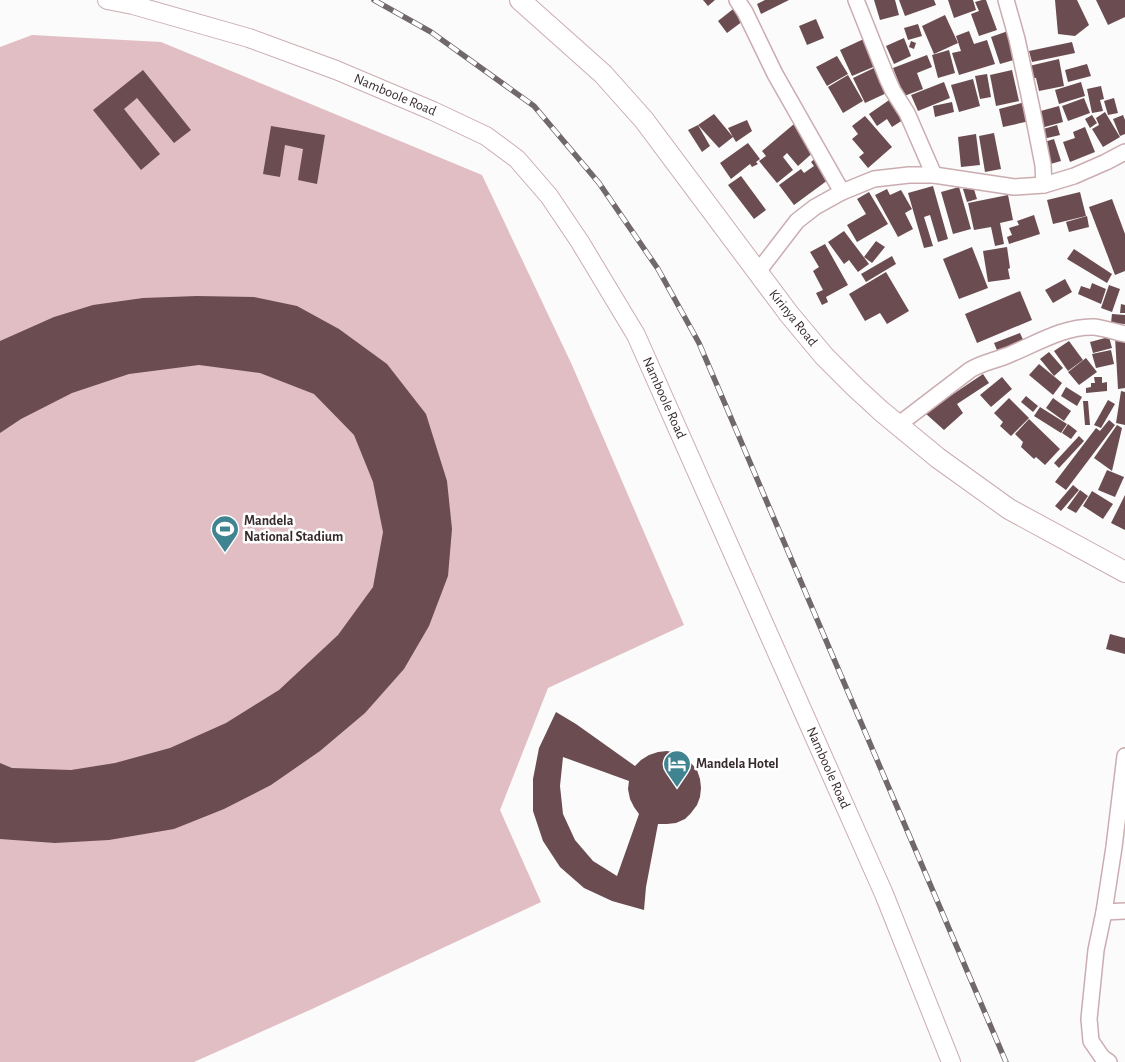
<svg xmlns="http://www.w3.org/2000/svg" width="1125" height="1062" viewBox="0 0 1125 1062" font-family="'Alegreya Sans',sans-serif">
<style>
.green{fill:#e0bec3}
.building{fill:#6b4c51;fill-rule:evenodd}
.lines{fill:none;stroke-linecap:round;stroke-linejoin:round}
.minor-casing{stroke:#cbacb0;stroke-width:18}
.tertiary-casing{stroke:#cbacb0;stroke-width:20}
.secondary-casing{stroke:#cbacb0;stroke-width:22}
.minor{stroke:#fff;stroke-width:15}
.tertiary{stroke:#fff;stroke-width:18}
.secondary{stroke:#fff;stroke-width:20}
.rail-casing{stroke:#71686a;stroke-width:5.5}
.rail{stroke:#fff;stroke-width:4;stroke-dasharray:11;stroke-linecap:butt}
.labels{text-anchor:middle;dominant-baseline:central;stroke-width:5;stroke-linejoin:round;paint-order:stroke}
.street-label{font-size:14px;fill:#372b2d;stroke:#fff}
.poi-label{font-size:14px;font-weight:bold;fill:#372b2d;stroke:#fff;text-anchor:start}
</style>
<rect width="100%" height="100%" fill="#fbfbfb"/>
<!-- green -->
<polygon class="green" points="32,35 161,42 482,175 572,365 684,625 548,688 500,810 541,902 312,1009 194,1062 0,1062 0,47"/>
<!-- building -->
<g class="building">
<polygon points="703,0 715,0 708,6"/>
<polygon points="765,0 789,0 761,14 757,4"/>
<polygon points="874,0 895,0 899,15 880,20"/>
<polygon points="899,0 934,0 936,5 905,16"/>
<polygon points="948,0 973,0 976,10 954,18"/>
<polygon points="982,0 986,0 997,30 979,36 971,14 979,11 975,2"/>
<polygon points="1055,0 1077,0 1089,25 1075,36 1058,34"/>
<polygon points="1096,0 1125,0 1125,17 1108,25"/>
<polygon points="737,6 747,18 727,33 718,21"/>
<polygon points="945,15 958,43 934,54 922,26"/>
<polygon points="816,19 824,38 807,45 799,26"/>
<polygon points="918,24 922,36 908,40 904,28"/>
<polygon points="969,31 974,44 987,40 995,64 959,75 952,53 961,51 956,36"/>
<polygon points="1008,31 1017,59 1000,64 991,37"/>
<polygon points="866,38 878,65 852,76 840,50"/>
<polygon points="904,38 911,56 894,64 886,46"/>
<polygon points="911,41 916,43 914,49 909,47"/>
<polygon points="1072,42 1075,53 1032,62 1029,51"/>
<polygon points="949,50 955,73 938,78 932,55"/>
<polygon points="927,55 932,67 917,73 923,89 904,96 893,68"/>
<polygon points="837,56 848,74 827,86 816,67"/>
<polygon points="1059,59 1064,86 1039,91 1036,78 1032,78 1029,66"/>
<polygon points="1087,64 1091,76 1068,82 1065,70"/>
<polygon points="878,66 891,91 865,103 853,78"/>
<polygon points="143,70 191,130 174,143 137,98 124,109 160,154 141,170 93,110"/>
<polygon points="1012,70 1019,101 996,106 990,75"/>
<polygon points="987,74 991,97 980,99 975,76"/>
<polygon points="848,75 863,101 843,113 828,87"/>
<polygon points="973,79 980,106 959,112 951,85"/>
<polygon points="944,82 950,98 918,111 911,95"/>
<polygon points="1081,82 1085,96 1059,104 1055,90"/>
<polygon points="1101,86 1104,99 1100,100 1103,111 1092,113 1087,89"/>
<polygon points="892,98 906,118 892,127 887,119 877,126 869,114"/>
<polygon points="1084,98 1090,113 1068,121 1062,106"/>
<polygon points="1114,98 1118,113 1108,115 1104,101"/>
<polygon points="952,102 954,112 935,117 933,106"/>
<polygon points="1025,102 1030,121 1003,127 999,109"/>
<polygon points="1059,106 1063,122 1041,128 1037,112"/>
<polygon points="1105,112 1120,137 1103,147 1092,129 1099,125 1096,118"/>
<polygon points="714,114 733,137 728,128 747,120 752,131 736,142 733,137 719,148 698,125"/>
<polygon points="1092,115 1097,123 1090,128 1085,119"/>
<polygon points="1123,115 1125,120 1125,134 1120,136 1113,119"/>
<polygon points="865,116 892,147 868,168 859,157 864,153 852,139 858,134 852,126"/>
<polygon points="794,124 817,149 798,166 787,153 783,157 793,170 777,183 759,161 766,156 762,151"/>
<polygon points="698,125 710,146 702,152 688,130"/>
<polygon points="1057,125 1060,135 1043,139 1040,130"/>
<polygon points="271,126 325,135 317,184 298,180 303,149 285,145 280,177 263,174"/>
<polygon points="1085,127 1095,152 1070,162 1063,142 1075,138 1073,132"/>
<polygon points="994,133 1001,169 985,172 979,136"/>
<polygon points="976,134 980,165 961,167 958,137"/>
<polygon points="1054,139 1061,161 1047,165 1041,143"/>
<polygon points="748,143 760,159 756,162 758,164 752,167 750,164 731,179 720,163"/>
<polygon points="817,157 832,177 794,205 779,185 801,169 804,173 814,166 811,162"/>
<polygon points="741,176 766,210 754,219 728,185"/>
<polygon points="933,186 948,239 938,242 930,215 924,217 933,246 924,248 908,193"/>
<polygon points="973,186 977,199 967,202 963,189"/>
<polygon points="959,187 971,229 953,234 941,192"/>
<polygon points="887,189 890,195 901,190 912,209 905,213 913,229 898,237 875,195"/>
<polygon points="869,192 888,224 857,242 847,225 866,214 857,199"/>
<polygon points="1080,192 1086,216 1053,224 1047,200"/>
<polygon points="1008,195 1013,220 1000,223 1004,244 995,246 991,227 974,230 968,203"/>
<polygon points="1112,199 1125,234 1125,271 1115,275 1089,207"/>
<polygon points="1034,215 1040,234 1009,244 1007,237 1012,235 1009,228 1019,225 1017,221"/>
<polygon points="1087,216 1089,227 1069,232 1066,222"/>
<polygon points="844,231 869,264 858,272 849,260 844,264 828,242"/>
<polygon points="876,241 885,247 872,263 864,257"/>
<polygon points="825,244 848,285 826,297 828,302 822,305 816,293 823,290 813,271 819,267 810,252"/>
<polygon points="972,247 988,288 959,299 943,259"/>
<polygon points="1007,247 1010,268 1008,269 1010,279 988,282 983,251"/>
<polygon points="1074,249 1112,274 1107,283 1067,259"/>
<polygon points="892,256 896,264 866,282 861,274"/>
<polygon points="886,272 909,311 887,324 880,313 865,321 849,294"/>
<polygon points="1065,279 1072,292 1053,303 1045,290"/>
<polygon points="1092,283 1106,289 1101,304 1078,294 1081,286 1090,289"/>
<polygon points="1109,285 1120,289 1112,312 1101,308"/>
<polygon points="1020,291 1032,320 977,343 965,314"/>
<polygon points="197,296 254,297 297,306 339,329 387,364 426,414 447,481 452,529 448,576 429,626 404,669 365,713 320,751 271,785 224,809 174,829 109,840 55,843 0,839 0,763 12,768 71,770 115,763 170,748 226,723 279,690 338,635 373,587 383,532 373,482 354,435 314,394 260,373 199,365 129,374 72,393 21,419 0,433 0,341 54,317 93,305 143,298"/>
<polygon points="1121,304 1125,305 1125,313 1120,313"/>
<polygon points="1112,314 1125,315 1125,324 1111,323"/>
<polygon points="1020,333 1025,344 999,355 994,343"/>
<polygon points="1109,337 1112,348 1093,353 1090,342"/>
<polygon points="1115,337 1125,337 1125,388 1118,389"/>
<polygon points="1069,341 1083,360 1068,371 1054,351"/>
<polygon points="1111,350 1114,364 1096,368 1092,354"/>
<polygon points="1049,352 1063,368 1054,376 1040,359"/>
<polygon points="1086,358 1097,372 1079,385 1068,372"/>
<polygon points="1039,364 1062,383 1053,395 1029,375"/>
<polygon points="983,374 989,383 957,404 963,413 944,430 925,413"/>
<polygon points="1002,377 1012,389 991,407 980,395"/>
<polygon points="1094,377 1102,377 1102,383 1107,382 1107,391 1086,393 1086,388 1091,387 1091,383 1095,383"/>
<polygon points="1066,387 1082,397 1077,406 1061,396"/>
<polygon points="1121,391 1125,392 1125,425 1116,423"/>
<polygon points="1026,396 1038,406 1033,412 1021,402"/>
<polygon points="1009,398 1029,418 1011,436 1000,426 1003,422 994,413"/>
<polygon points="1053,398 1071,411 1064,421 1046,408"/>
<polygon points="1108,400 1115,404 1101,428 1094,425"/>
<polygon points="1083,401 1088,401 1090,425 1085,425"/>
<polygon points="1040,407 1067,424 1061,433 1034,416"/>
<polygon points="1029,419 1060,449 1045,465 1036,457 1034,459 1021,447 1023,442 1015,434"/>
<polygon points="1109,420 1115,425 1066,490 1055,482 1096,428 1100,431"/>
<polygon points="1068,424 1077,431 1071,439 1062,433"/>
<polygon points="1117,425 1122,428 1112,471 1094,458"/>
<polygon points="1079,436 1084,441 1059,468 1054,463"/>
<polygon points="1107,470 1124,477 1115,497 1098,490"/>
<polygon points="1073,485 1079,490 1061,511 1055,506"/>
<polygon points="1080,490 1088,496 1076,513 1067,508"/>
<polygon points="1092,491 1113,504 1103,519 1083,506"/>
<polygon points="1125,495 1125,530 1111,523"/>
<polygon points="1110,634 1125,638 1125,654 1106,649"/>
<path d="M556 712 576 724 635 766 641 760 649 755 658 752 667 751 676 753 684 757 691 763 697 770 700 779 701 788 700 797 697 805 691 813 685 819 676 823 667 824H658L646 887 644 910 612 901 584 888 560 867 543 841 533 811V779L539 748ZM563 757 629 781 628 789 630 799 634 807 639 814 617 876 593 861 575 840 563 814 560 786Z"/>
</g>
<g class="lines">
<!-- minor casing -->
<g class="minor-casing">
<g id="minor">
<polyline points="737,0 745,12 775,74 842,192"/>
<polyline points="856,0 887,78 893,91 907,113 934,175"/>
<polyline points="1006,0 1017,39 1032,109 1043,165 1044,185"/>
<polyline points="757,273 797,221 815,207 842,192 874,179 909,175 934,175 1014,187 1044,185 1074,176 1106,162 1125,152"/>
<path d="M898 425 970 370C981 363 993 361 1006 356 1034 345 1063 326 1094 327 1104 328 1115 332 1125 334"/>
<polyline points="1104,912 1125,911"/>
<polyline points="1109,1062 1102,1057 1091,1041 1089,1019 1096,950 1104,912 1114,847 1125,756"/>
</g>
</g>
<!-- tertiary casing -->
<g class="tertiary-casing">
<polyline id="tertiary" points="107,0 133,5 249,38 336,70 433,111 486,136 517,159 549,196 580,242 636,335 884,894 951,1062"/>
</g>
<!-- secondary casing -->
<g class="secondary-casing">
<polyline id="secondary" points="520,0 603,74 644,120 789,314 824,356 855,387 881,411 938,458 1009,509 1125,572"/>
</g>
<!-- minor -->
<use href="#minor" class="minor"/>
<!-- tertiary -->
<use href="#tertiary" class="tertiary"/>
<!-- secondary -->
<use href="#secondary" class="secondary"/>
<!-- rail casing -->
<g class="rail-casing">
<polyline id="rail" points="374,0 431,32 534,106 599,183 658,269 699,343 1006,1062"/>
</g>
<!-- rail -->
<use href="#rail" class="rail"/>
</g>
<!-- icons -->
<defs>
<g id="stadium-pin" transform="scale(1.4375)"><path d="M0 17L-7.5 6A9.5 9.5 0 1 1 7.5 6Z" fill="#408492" stroke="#fff"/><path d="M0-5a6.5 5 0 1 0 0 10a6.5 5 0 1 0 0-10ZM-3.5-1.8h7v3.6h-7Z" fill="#fff"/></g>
<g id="hotel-pin" transform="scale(1.4375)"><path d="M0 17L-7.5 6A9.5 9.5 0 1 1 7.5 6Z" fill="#408492" stroke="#fff"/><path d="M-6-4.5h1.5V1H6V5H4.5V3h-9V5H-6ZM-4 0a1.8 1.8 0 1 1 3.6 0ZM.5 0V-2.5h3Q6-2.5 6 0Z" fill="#fff"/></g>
</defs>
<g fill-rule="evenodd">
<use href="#stadium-pin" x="225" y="529"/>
<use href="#hotel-pin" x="677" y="764"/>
</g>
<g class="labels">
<!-- street labels -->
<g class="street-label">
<text transform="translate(395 95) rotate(23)">Namboole Road</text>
<text transform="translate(793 318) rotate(51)">Kirinya Road</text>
<text transform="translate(664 398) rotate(66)">Namboole Road</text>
<text transform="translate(828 768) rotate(66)">Namboole Road</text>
</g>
<!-- poi labels -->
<g class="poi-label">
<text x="244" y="521">Mandela<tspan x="244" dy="16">National Stadium</tspan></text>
<text x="696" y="764">Mandela Hotel</text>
</g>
</g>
</svg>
